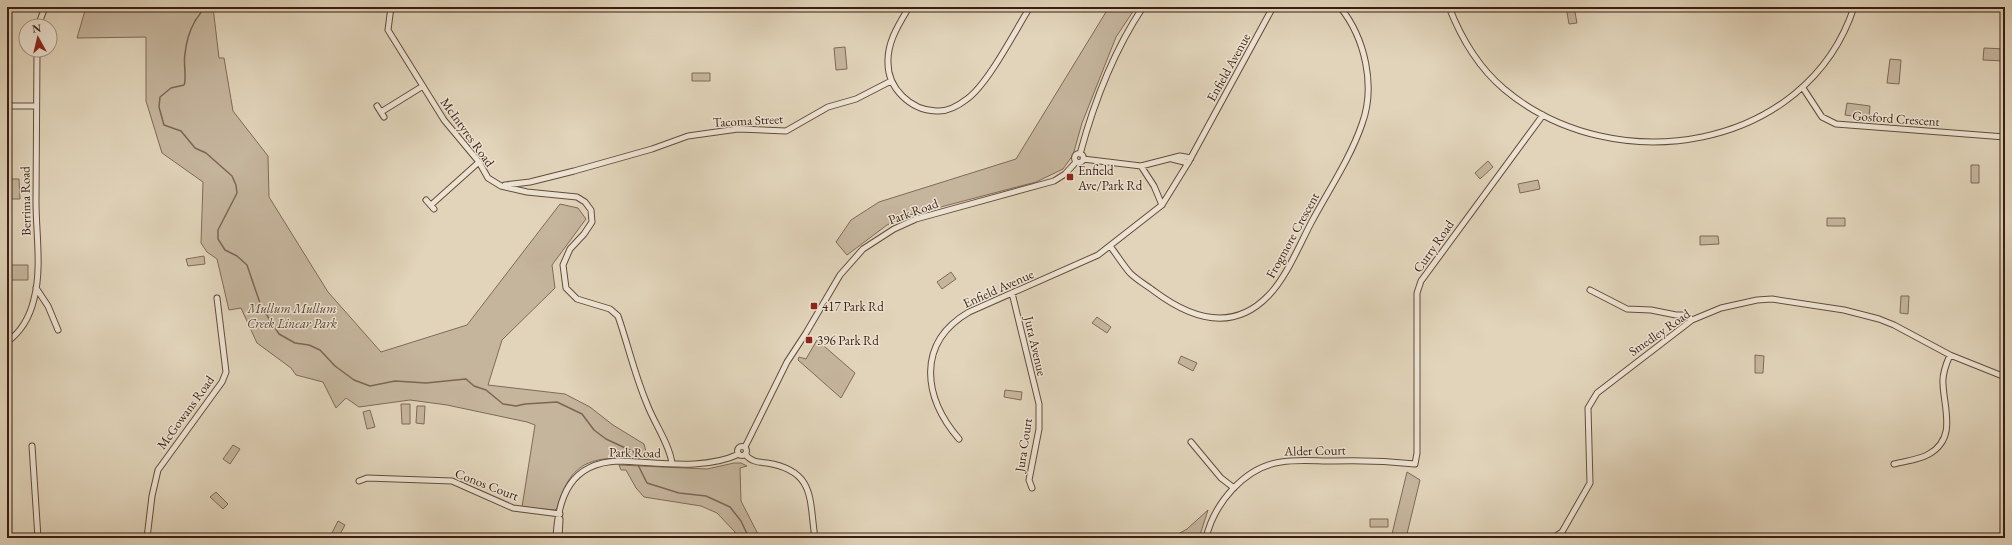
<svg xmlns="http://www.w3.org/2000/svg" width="2012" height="545" font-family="'EB Garamond',serif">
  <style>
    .green { fill: #c5b59d; stroke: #806a58 }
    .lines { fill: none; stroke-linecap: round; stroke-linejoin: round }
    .stream { stroke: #7c6655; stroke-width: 1.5 }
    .minor-casing { stroke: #644c3c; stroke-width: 7 }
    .minor { stroke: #ece3d2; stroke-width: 5 }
    .poi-dot { fill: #8f2418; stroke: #ece3d2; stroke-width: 1.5 }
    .labels { text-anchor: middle; stroke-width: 3; stroke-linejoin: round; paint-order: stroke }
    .street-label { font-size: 13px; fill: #3a1e12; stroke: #ece3d2 }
    .poi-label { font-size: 13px; fill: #3a1e12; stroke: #ece3d2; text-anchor: start }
    .park-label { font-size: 13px; font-style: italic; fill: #5d4435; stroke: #ece3d2 }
  </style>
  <rect width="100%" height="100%" fill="#e1d4ba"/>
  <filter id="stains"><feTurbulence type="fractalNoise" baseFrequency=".005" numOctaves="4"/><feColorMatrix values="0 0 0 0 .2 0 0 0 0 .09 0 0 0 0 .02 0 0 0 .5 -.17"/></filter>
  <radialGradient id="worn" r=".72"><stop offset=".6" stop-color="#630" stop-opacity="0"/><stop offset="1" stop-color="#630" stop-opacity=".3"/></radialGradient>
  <path class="green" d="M86 7H213L219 58H224L233 111 268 156 269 197 328 292 381 352 467 325 560 204 578 208 586 219 552 265 555 288 502 340 488 385 565 394 590 407 613 425 644 444 648 459C599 457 572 454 557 508L555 510 522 507 535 425 527 422 447 405 410 400 359 407 346 398 336 408 323 382 296 375 291 368 257 343 241 308 229 310 217 259 207 252 201 243 203 182 162 153 146 101V37L77 38Z
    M1109 7H1136L1116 37 1082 123 1073 155 1063 169 1036 182 910 215 887 225 847 255 836 242 851 220 879 202 1016 159Z
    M1566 7H1574L1577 23 1569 24Z
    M845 47 847 69 836 70 834 48Z
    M1984 48 2005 49V61L1983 60Z
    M1890 59 1901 60 1899 84 1887 83Z
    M692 73H710V81H692Z
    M1847 103 1870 106 1869 118 1845 115Z
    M1488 161 1493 167 1480 179 1475 173Z
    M1971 165H1979V183H1971Z
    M9 179H19L20 199H10Z
    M1538 180 1540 189 1520 193 1518 184Z
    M1827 218H1845V226H1827Z
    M1700 236H1718L1719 244 1700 245Z
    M204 256 205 264 188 266 186 259Z
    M7 265H28V280H7Z
    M951 272 956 279 942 289 937 282Z
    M1901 296H1909L1908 314 1900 313Z
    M1097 317 1111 327 1107 333 1092 323Z
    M817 340 855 373 841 398 798 360 799 357 806 359Z
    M1755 355 1764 356 1763 373H1755Z
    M1181 356 1197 363 1193 371 1178 363Z
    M1005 390 1022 392 1021 400 1004 397Z
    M401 404H410V424H402Z
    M417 406H425L424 424 416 423Z
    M370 410 375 427 367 429 363 412Z
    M233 445 240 449 230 464 223 459Z
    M734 463H741L747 466 740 468 741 501 760 538H736L735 532 717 513 701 506 644 497 636 488 626 470H621L619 465 707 469Z
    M1407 472 1420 480 1406 538H1391Z
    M216 492 228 504 223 509 210 497Z
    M1208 510 1199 538H1171L1187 529Z
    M1370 519H1388V527H1370Z
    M338 521 345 525 338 538 330 537Z"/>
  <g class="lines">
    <path class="stream" d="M203 7C202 13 198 16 195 21 190 30 186 43 185 54 183 62 187 79 184 85L171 88 160 97 159 107 164 125 181 131 195 148 206 153 232 176 236 185 237 193 218 230V239L225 250 237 256 247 265 261 306 279 334 295 343 309 345 320 350 335 366 354 380 370 386 395 381 426 383 466 379 474 386 486 390 503 404 516 406 525 404 557 402 582 414 594 430 606 439 636 453 639 467 647 483 679 493 706 496 730 507 741 521 749 538"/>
    <g class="minor-casing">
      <path id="minor" d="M391 7 388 30 444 120 479 162 488 178 501 186 527 192 577 197 585 202 591 210 592 222 584 234 570 249 563 265 566 288 577 299 610 309 618 316C628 345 635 376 647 404 654 423 669 443 672 463
        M909 7C899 24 887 42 888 63 888 88 910 110 936 111 947 112 958 106 967 99 988 84 1015 31 1030 7
        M1449 7C1461 38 1478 67 1504 89 1614 182 1807 151 1854 7
        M38 26 45 7
        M1803 88 1822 117 1836 124 2005 137
        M7 106H36
        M377 106 384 117
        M381 112 423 86
        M1074.5 158a4.5 4.5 0 1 1 9 0a4.5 4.5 0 1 1-9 0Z
        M1080 154C1094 102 1113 52 1143 7
        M1083 159 1141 166 1180 156 1191 158
        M1172 159 1188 163
        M1141 166 1154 186 1162 205
        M505 185 530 182 574 171 652 149 688 136 738 129 786 131 828 107 856 99 891 81
        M426 200 434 209
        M431 205 479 162
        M1110 246C1117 255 1123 265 1130 273 1137 280 1146 285 1154 291 1190 318 1232 333 1268 296 1286 278 1299 246 1311 223 1328 191 1350 159 1362 124 1376 86 1365 38 1340 7
        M36 288 48 306 58 330
        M1590 290 1627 309 1651 310 1676 315H1686L1692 320
        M1012 293 1039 404V429L1029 480 1032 488
        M7 342C21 332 30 316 34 299 42 269 36 233 36 202 36 151 37 101 37 50
        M959 439C923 397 916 343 969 312L1098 255 1162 205 1188 163 1273 7
        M1191 442 1221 478 1234 488
        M32 446 38 538
        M737.5 451a4.5 4.5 0 1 1 9 0a4.5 4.5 0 1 1-9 0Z
        M745 447 787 362 806 333 840 275 863 249 894 229 916 219 1054 181 1065 174 1076 162
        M745 454C751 462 758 462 767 463 816 471 809 500 815 538
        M1894 464C1905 461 1919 460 1929 454 1957 438 1944 409 1943 384 1942 374 1946 364 1950 355
        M359 481 367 478 452 481 513 508 560 514
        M147 538 152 496 158 470 222 382 226 372 217 298
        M556 538C558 496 571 463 618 461 657 462 703 471 739 454
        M559 538 560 519
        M1206 538C1214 504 1244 467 1281 462 1297 459 1316 461 1333 461 1361 460 1387 461 1415 464L1417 453V293L1421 281 1543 115
        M1553 538 1562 532 1590 483 1588 408 1597 393 1692 320 1721 308 1757 300 1772 299 1844 310 1879 319 1894 325 1950 355 2005 377"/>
    </g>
    <use href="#minor" class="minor"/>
  </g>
  <g class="poi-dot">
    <rect x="1066" y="173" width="8" height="8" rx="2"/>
    <rect x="810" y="302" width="8" height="8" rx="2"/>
    <rect x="805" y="336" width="8" height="8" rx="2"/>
  </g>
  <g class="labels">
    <g class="street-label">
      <text transform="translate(1228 67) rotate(-61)" y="5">Enfield Avenue</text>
      <text transform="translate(1896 118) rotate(4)" y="5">Gosford Crescent</text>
      <text transform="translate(748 120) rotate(-3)" y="5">Tacoma Street</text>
      <text transform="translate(468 132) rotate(54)" y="5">McIntyres Road</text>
      <text transform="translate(25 201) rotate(-91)" y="5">Berrima Road</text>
      <text transform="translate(913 211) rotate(-20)" y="5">Park Road</text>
      <text transform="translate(1292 235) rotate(-61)" y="5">Frogmore Crescent</text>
      <text transform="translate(1433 246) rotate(-55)" y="5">Curry Road</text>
      <text transform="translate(998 288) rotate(-24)" y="5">Enfield Avenue</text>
      <text transform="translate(1659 332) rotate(-35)" y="5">Smedley Road</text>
      <text transform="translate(1036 346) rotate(77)" y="5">Jura Avenue</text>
      <text transform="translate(185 412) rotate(-54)" y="5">McGowans Road</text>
      <text transform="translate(1023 445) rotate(-81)" y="5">Jura Court</text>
      <text transform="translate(1315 450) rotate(-1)" y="5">Alder Court</text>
      <text transform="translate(635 452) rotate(1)" y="5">Park Road</text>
      <text transform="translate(487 484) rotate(21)" y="5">Conos Court</text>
    </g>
    <g class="poi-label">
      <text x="1078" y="175">Enfield<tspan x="1078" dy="15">Ave/Park Rd</tspan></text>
      <text x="822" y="311">417 Park Rd</text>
      <text x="817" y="345">396 Park Rd</text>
    </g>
    <g class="park-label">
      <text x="292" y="313">Mullum Mullum<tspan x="292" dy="15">Creek Linear Park</tspan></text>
    </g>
  </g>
  <rect width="2012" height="545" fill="none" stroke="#e1d4ba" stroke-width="24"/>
  <rect x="8" y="8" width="1996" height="529" fill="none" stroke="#3a1e12" stroke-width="2"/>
  <rect x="12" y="12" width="1988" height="521" fill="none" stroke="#3a1e12"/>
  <g transform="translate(38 38) rotate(352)"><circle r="19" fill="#ece3d2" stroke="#a59485"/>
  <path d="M0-3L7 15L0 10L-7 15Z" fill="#8f2418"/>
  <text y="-6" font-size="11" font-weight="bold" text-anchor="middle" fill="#3a1e12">N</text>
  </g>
  <rect width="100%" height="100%" filter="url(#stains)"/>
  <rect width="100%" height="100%" fill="url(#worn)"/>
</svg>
